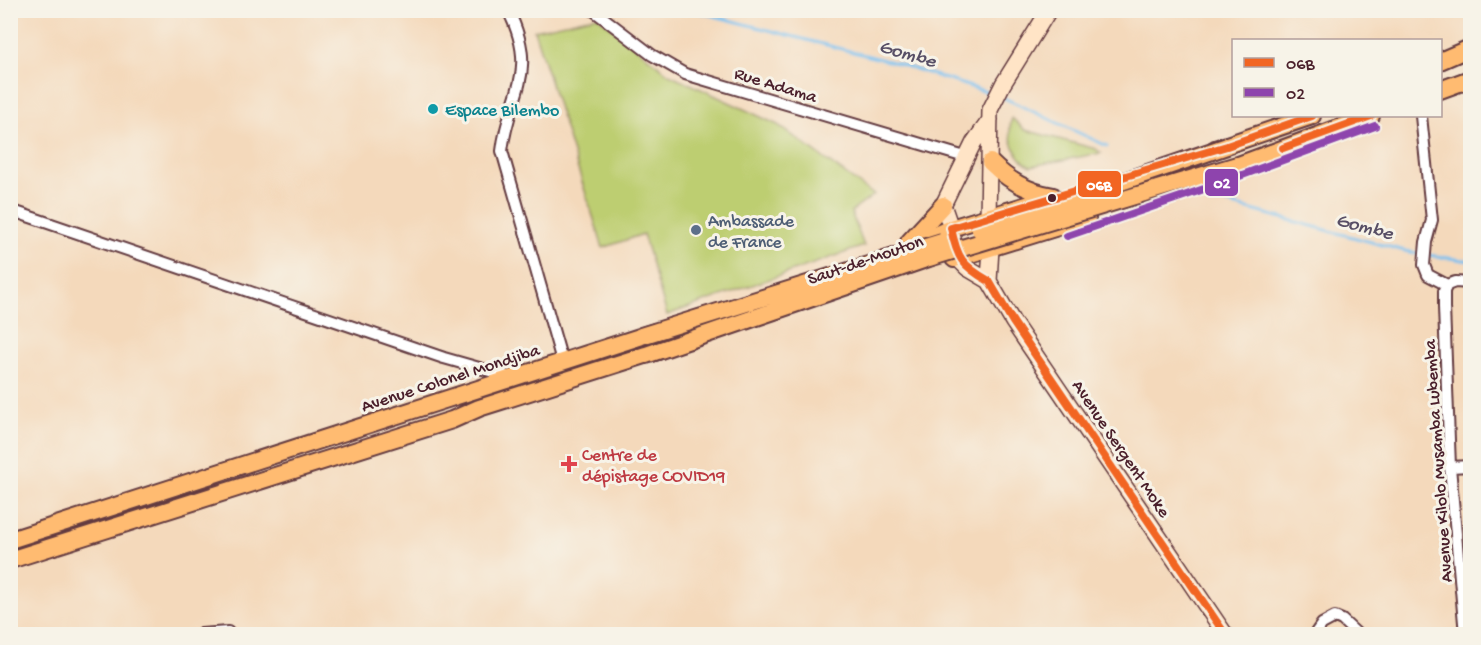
<svg xmlns="http://www.w3.org/2000/svg" width="1481" height="645" font-family="'Gochi Hand',sans-serif">
  <style>
    .green { fill: #bdce71; stroke: #84764e; stroke-width: 1.5 }
    .lines { fill: none; stroke-linecap: round; stroke-linejoin: round }
    .stream { stroke: #77c0f0; stroke-width: 3 }
    .street-casing { stroke: #643b41; stroke-width: 14 }
    .secondary-casing { stroke: #643b41; stroke-width: 18 }
    .primary-casing { stroke: #643b41; stroke-width: 20 }
    .street { stroke: #fff; stroke-width: 10 }
    .secondary { stroke: #ffe4c6; stroke-width: 15 }
    .primary { stroke: #ffbb71; stroke-width: 16 }
    .primary-bridge-casing { stroke: #643b41; stroke-width: 20; stroke-linecap: butt }
    .primary-bridge { stroke: #ffbb71; stroke-width: 16 }
    .bus-1-casing { stroke: #f7f3e8; stroke-width: 12 }
    .bus-2-casing { stroke: #f7f3e8; stroke-width: 12 }
    .bus-1 { stroke: #f26522; stroke-width: 8 }
    .bus-2 { stroke: #8e44ad; stroke-width: 8 }
    .culture-dot { fill: #0f9aa8; stroke: #f7f3e8; stroke-width: 2 }
    .bus-dot { fill: #4a1f2b; stroke: #f7f3e8; stroke-width: 2 }
    .service-dot { fill: #5c6f8a; stroke: #f7f3e8; stroke-width: 2 }
    .health-dot { fill: #e0444e; stroke: #f7f3e8; stroke-width: 2 }
    .labels { text-anchor: middle; stroke-width: 6; stroke-linejoin: round; paint-order: stroke }
    .street-label { font-size: 18px; fill: #4a1f2b; stroke: #f7f3e8 }
    .culture-label { font-size: 18px; fill: #0d838f; stroke: #f7f3e8; text-anchor: start }
    .service-label { font-size: 18px; fill: #4e5e75; stroke: #f7f3e8; text-anchor: start }
    .health-label { font-size: 18px; fill: #be3a42; stroke: #f7f3e8; text-anchor: start }
    .water-label { font-size: 20px; font-style: italic; fill: #584f66; stroke: #f7f3e8 }
    .line-badge { stroke: #f7f3e8; stroke-width: 2 }
    .badge-label { font-size: 16px; text-anchor: middle; font-weight: bold; fill: #fff }
  </style>
  <rect width="100%" height="100%" fill="#f7f3e8"/>
  <filter id="ink" filterUnits="userSpaceOnUse"><feTurbulence type="fractalNoise" baseFrequency=".0167" numOctaves="2"/><feDisplacementMap in="SourceGraphic" scale="12" xChannelSelector="R" yChannelSelector="G"/><feConvolveMatrix kernelMatrix="1 2 1 2 8 2 1 2 1" color-interpolation-filters="sRGB"/></filter>
  <filter id="wash" filterUnits="userSpaceOnUse"><feTurbulence type="fractalNoise" baseFrequency=".008" numOctaves="4" result="noise"/><feDisplacementMap in="SourceGraphic" scale="24" xChannelSelector="R" yChannelSelector="G"/><feGaussianBlur stdDeviation="1.35" result="paint"/><feColorMatrix in="noise" values="0 0 0 0 0 0 0 0 0 0 0 0 0 0 0 0 0 1.4 0 .05"/><feComposite in="paint" operator="in"/></filter>
  <g filter="url(#wash)">
    <rect width="100%" height="100%" fill="#f4d9bb"/>
    <path class="green" d="M597 16 669 74 778 125 874 195 851 212 864 246 667 315 643 234 603 248 534 30Z
      M1012 118 1025 130 1096 149 1101 153 1031 166C1015 159 1006 133 1012 118Z"/>
    <g class="lines">
      <path class="stream" d="M691 10 896 63 993 94
        M1002 97 1107 146
        M1218 201 1405 251 1421 254
        M1428 255 1470 261"/>
    </g>
  </g>
  <g filter="url(#ink)">
    <g class="lines">
      <g class="street-casing">
        <path id="street" d="M508 10C540 74 509 92 502 151L562 361
          M593 10 652 55 685 74 965 157
          M1421 116 1432 220 1426 242 1424 265 1428 275 1447 285 1455 282 1470 283
          M10 210 444 358 511 377
          M1447 285 1444 291V307L1450 467 1465 634
          M1450 467 1470 466
          M201 634 228 632
          M1315 634 1322 624 1335 617 1342 620 1357 634"/>
      </g>
      <g class="secondary-casing">
        <path id="secondary" d="M989 281 1013 322 1225 634
          M989 281 991 248 988 217 990 110 1003 84 1049 10
          M989 281 967 268 957 258 951 228 943 205 974 142 990 120"/>
      </g>
      <g class="primary-casing">
        <path id="primary" d="M1440 61 1470 48
          M1440 90 1470 79
          M1215 149 1312 116
          M990 162C1008 180 1027 192 1053 196
          M1225 170 1371 116
          M909 242 943 205
          M909 246 951 228 1047 199
          M954 259 1087 218
          M10 540 655 332
          M10 560 452 420 479 408 658 351"/>
      </g>
      <use href="#street" class="street"/>
      <use href="#secondary" class="secondary"/>
      <use href="#primary" class="primary"/>
      <g class="primary-bridge-casing">
        <path id="primary-bridge" d="M980 230 1227 146
          M641 336 942 242
          M646 355 929 258 1237 165"/>
      </g>
      <use href="#primary-bridge" class="primary-bridge"/>
      <g class="bus-1-casing">
        <path id="bus-1" d="M1283 148 1371 116
          M989 281C962 266 957 258 951 228L1227 146 1312 116
          M989 281 1013 322 1225 634"/>
      </g>
      <g class="bus-2-casing">
        <path id="bus-2" d="M1067 236 1207 188 1375 126"/>
      </g>
      <use href="#bus-1" class="bus-1"/>
      <use href="#bus-2" class="bus-2"/>
    </g>
  </g>
  <circle class="culture-dot" cx="433" cy="109" r="6"/>
  <circle class="bus-dot" cx="1052" cy="198" r="5"/>
  <circle class="service-dot" cx="696" cy="230" r="6"/>
  <path class="health-dot" d="M566 455h6v6h6v6h-6v6h-6v-6h-6v-6h6z"/>
  <g class="labels">
    <g class="street-label">
      <text transform="translate(776 84) rotate(17)" y="6">Rue Adama</text>
      <text transform="translate(865 259) rotate(-19)" y="6">Saut-de-Mouton</text>
      <text transform="translate(450 377) rotate(-18)" y="6">Avenue Colonel Mondjiba</text>
      <text transform="translate(1122 448) rotate(56)" y="6">Avenue Sergent Moke</text>
      <text transform="translate(1437 461) rotate(-94)" y="6">Avenue Kilolo Musamba Lubemba</text>
    </g>
    <g class="culture-label">
      <text x="445" y="115">Espace Bilembo</text>
    </g>
    <g class="service-label">
      <text x="708" y="226">Ambassade<tspan x="708" dy="21">de France</tspan></text>
    </g>
    <g class="health-label">
      <text x="582" y="460">Centre de<tspan x="582" dy="21">dépistage COVID19</tspan></text>
    </g>
    <g class="water-label">
      <text transform="translate(908 52) rotate(16)" y="7">Gombe</text>
      <text transform="translate(1365 225) rotate(15)" y="7">Gombe</text>
    </g>
  </g>
  <g class="line-badge">
    <rect x="1204" y="168" width="35" height="29" rx="6" fill="#8e44ad"/>
    <rect x="1077" y="170" width="45" height="28" rx="6" fill="#f26522"/>
  </g>
  <g class="badge-label">
    <text x="1222" y="188">02</text>
    <text x="1099" y="190">06B</text>
  </g>
  <rect width="1481" height="645" fill="none" stroke="#f7f3e8" stroke-width="36"/>
  <rect x="1232" y="39" width="210" height="78" fill="#f7f3e8" stroke="#b29e9c" stroke-width="1.5"/>
  <rect x="1244" y="58" width="30" height="9" fill="#f26522" stroke="#b29e9c" stroke-width="1.5"/>
  <text x="1286" y="69" font-size="18" fill="#4a1f2b">06B</text>
  <rect x="1244" y="88" width="30" height="9" fill="#8e44ad" stroke="#b29e9c" stroke-width="1.5"/>
  <text x="1286" y="99" font-size="18" fill="#4a1f2b">02</text>
</svg>
